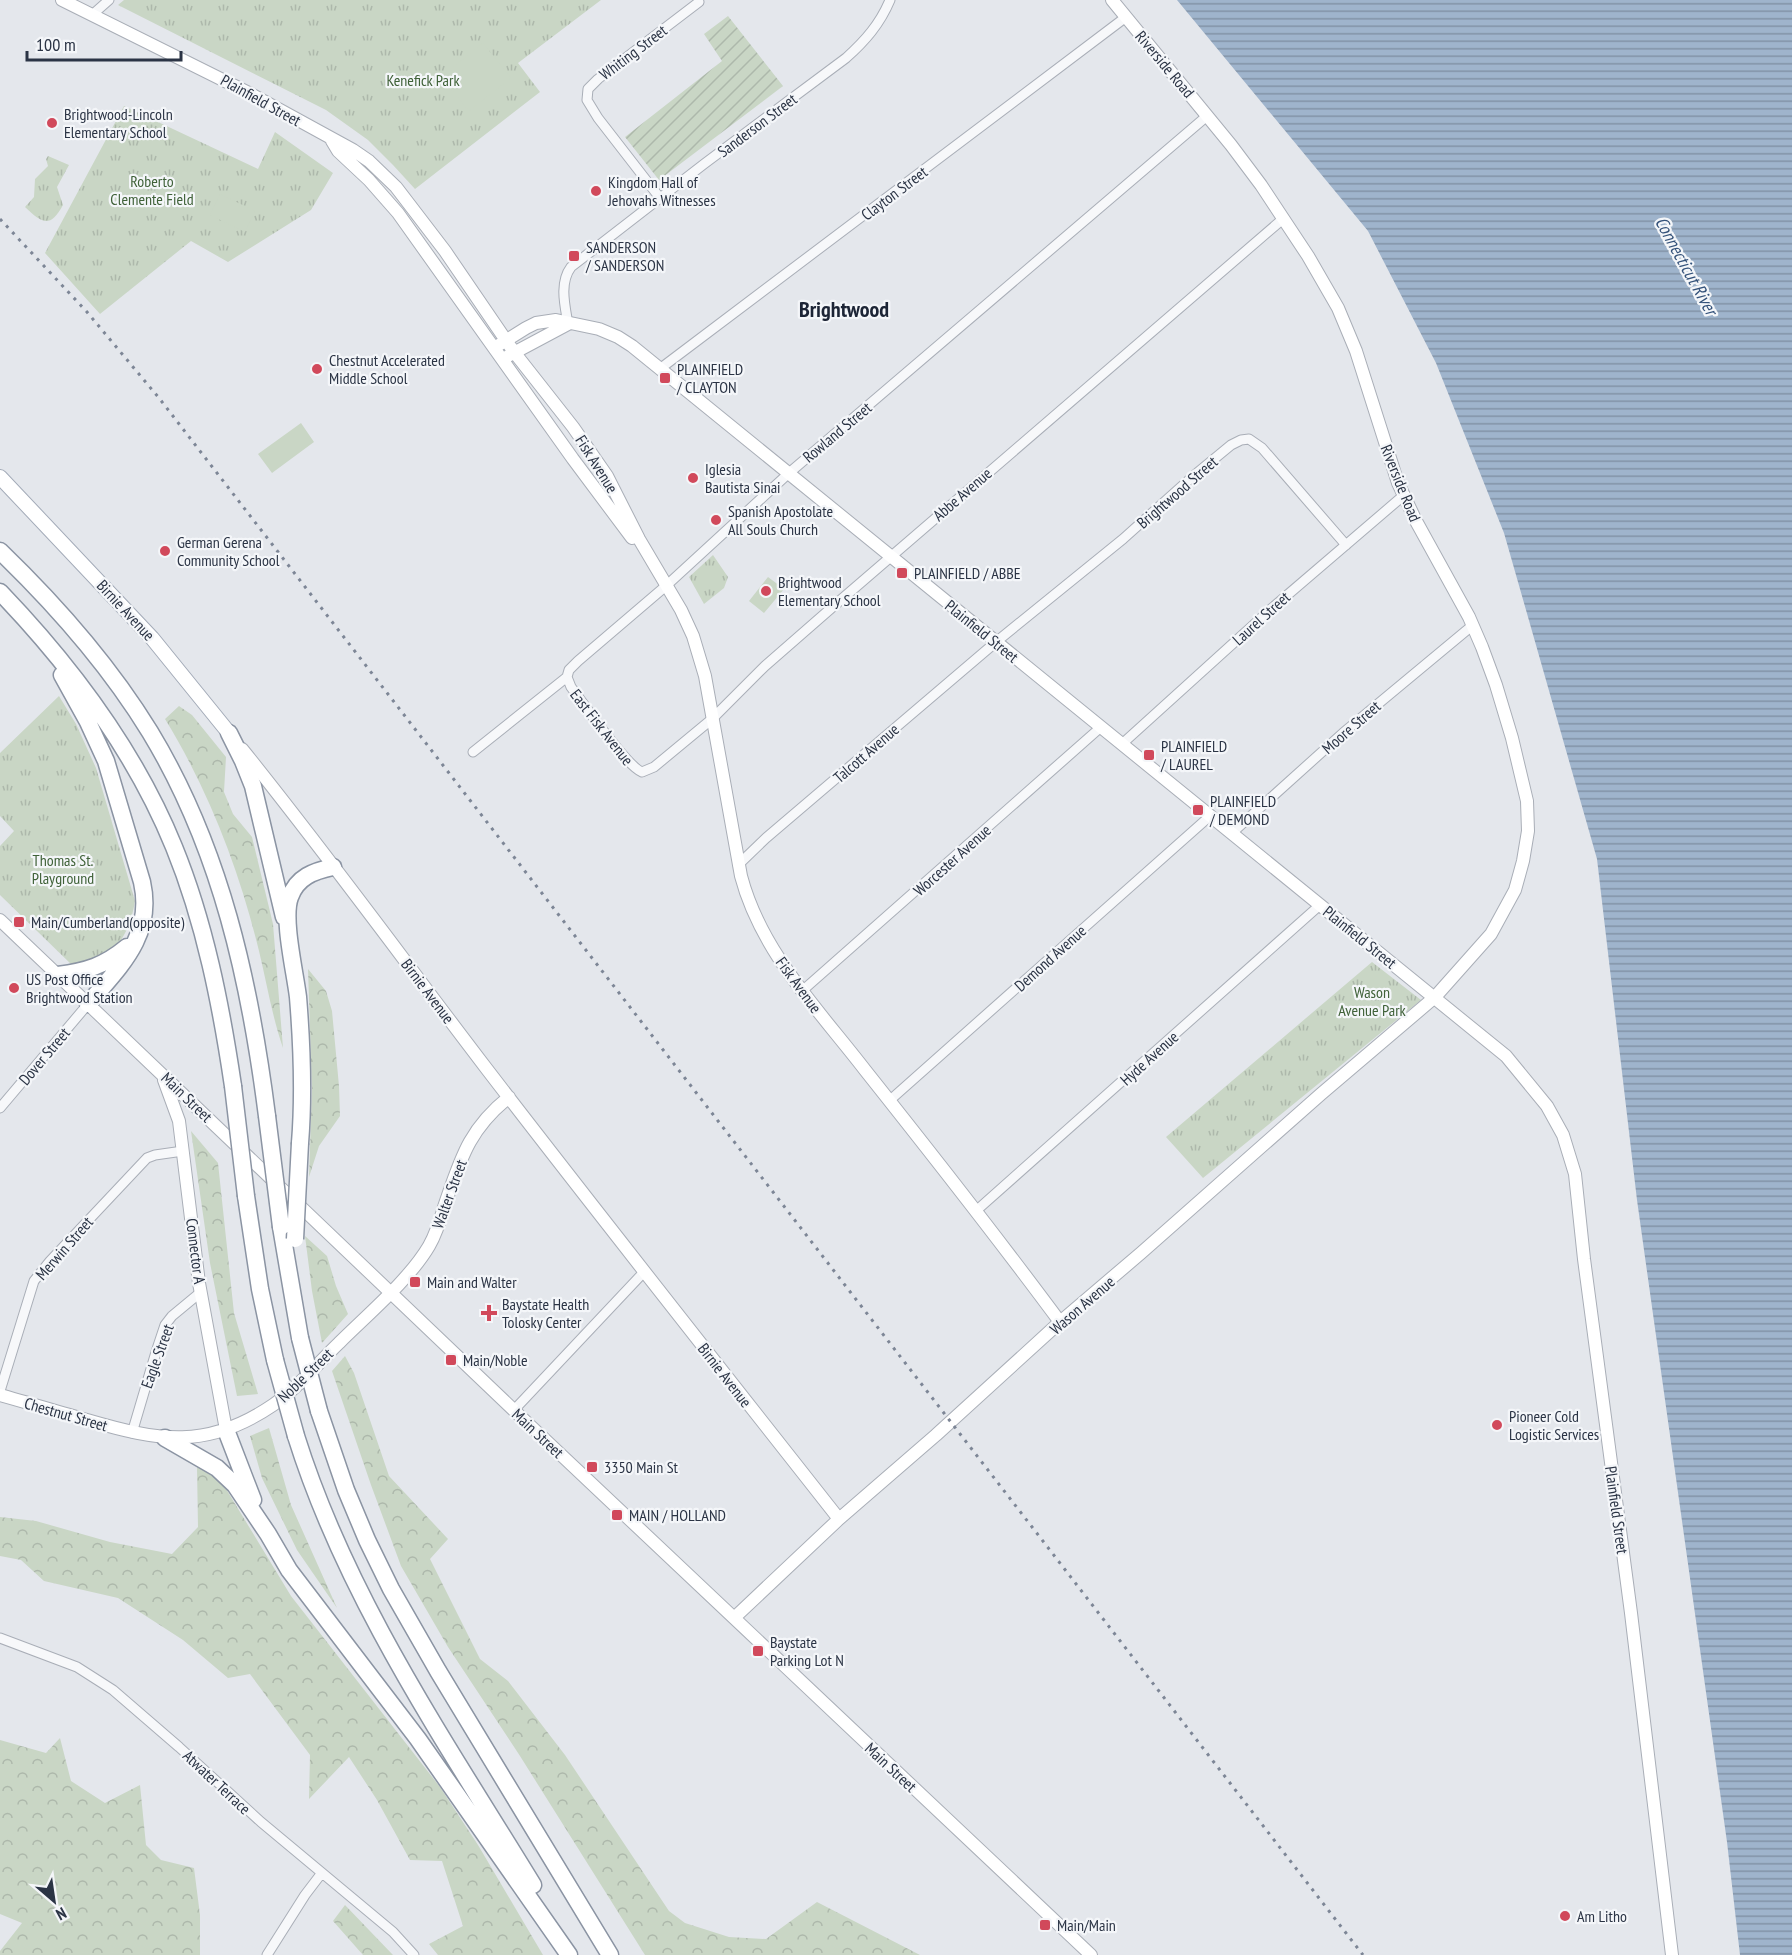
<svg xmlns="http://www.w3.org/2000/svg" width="1792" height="1955" font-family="'PT Sans Narrow',sans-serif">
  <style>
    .forest { fill: url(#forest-crowns) }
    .park { fill: url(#park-tufts) }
    .garden { fill: url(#garden-furrows) }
    .pitch { fill: #c9d6c5 }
    .water { fill: url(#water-rules) }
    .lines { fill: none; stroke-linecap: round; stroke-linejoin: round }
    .street-casing { stroke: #a9aeb7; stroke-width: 11 }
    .secondary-casing { stroke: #a9aeb7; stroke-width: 14 }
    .primary-casing { stroke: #a3abb8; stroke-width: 16 }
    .highway-casing { stroke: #8b94a3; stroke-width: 19 }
    .street { stroke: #f7f8fa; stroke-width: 9 }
    .secondary { stroke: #fff; stroke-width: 12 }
    .primary { stroke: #fff; stroke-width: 14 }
    .highway { stroke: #fff; stroke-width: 16 }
    .rail { stroke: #7d8696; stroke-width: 3; stroke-dasharray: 3 6; stroke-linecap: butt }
    .highway-bridge-casing { stroke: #8b94a3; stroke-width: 19; stroke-linecap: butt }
    .highway-bridge { stroke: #fff; stroke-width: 16 }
    .poi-dot { fill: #d1495b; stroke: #f4f6f9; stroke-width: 2 }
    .labels { text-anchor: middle; stroke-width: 4.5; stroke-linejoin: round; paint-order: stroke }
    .street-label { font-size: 16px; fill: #2b3445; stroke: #f4f6f9 }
    .park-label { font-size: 16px; fill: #3f6138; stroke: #f4f6f9 }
    .poi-label { font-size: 16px; fill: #2b3445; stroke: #f4f6f9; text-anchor: start }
    .water-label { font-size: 18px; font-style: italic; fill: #34527a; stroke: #f4f6f9 }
    .district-label { font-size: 22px; font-weight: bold; fill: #1d2536; stroke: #f4f6f9 }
  </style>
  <defs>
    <pattern id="forest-crowns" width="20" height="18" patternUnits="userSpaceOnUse" patternTransform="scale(1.5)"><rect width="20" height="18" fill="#c9d6c5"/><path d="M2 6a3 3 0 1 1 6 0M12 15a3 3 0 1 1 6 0" fill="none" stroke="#adb8ab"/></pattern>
    <pattern id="park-tufts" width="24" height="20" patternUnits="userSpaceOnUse" patternTransform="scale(1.5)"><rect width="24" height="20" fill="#c9d6c5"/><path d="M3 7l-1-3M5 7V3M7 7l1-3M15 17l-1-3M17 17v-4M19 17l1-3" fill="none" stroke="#adb8ab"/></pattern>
    <pattern id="garden-furrows" width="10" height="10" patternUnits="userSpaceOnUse" patternTransform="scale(1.5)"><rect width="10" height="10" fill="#c9d6c5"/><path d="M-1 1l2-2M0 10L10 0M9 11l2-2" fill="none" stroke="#adb8ab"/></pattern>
    <pattern id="water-rules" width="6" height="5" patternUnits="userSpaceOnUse" patternTransform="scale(1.5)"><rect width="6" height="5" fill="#9fb4cc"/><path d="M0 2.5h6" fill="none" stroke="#8293a7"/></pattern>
  </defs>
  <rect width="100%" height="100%" fill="#e4e7ec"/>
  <path class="forest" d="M179 706 192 715 226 757 224 792 233 814 252 837 273 924 283 1048C272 1016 267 984 259 951 239 869 209 791 165 719Z
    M308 969 326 991 332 1011 339 1086 340 1116 319 1146 309 1177 312 1089Z
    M191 1131 218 1163 234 1313 258 1394 237 1396 210 1263Z
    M305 1236 327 1256 336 1286 348 1314 322 1343 312 1291Z
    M345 1356 354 1373 389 1476 448 1539 430 1559 480 1659 508 1681 565 1755 669 1911 685 1923 729 1937 766 1939 817 1902 920 1955H645L520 1756 448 1647 401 1566 371 1485 332 1371Z
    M269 1428 291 1505 337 1608 297 1550 262 1478 250 1436Z
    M197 1467 220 1479 291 1596 440 1787 478 1845 543 1955H438L429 1944 463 1926 442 1861 410 1860 377 1800 349 1757 309 1799 310 1755 250 1674 228 1678 183 1640 118 1598 44 1581 21 1560 0 1556V1517L36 1521 110 1542 172 1554 198 1527Z
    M60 1738 71 1781 105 1803 140 1785 146 1845 161 1860 194 1868 200 1915V1955H0V1951L22 1923 0 1914V1740L46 1753Z
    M345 1905 393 1955H363L333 1921Z"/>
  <path class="park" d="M124 0H601L518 63 540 92 415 189 393 165 368 140 326 110 118 5Z
    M124 106 258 169 275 132 333 173 311 210 228 262 191 241 100 314 45 253Z
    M48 156 69 165 57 187 63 205C50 229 42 223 25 207L34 197 35 179 48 166 46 159Z
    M713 555 728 577 724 588 704 604 689 577Z
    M59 696 76 724 96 768 135 901C132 920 124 944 106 955 96 960 83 962 73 966L0 895V846L14 831 0 816V753Z
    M1372 962 1421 1000 1203 1178 1166 1137Z"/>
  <path class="garden" d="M728 16 783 86 659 180 625 137 722 61 704 34Z"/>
  <path class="pitch" d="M483 43 511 78 469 111 441 77Z
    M220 194 255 211 245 232 210 215Z
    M301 423 314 442 272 473 258 454Z
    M768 577 784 589 764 613 749 601Z"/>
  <path class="water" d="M1177 0H1792V1955H1740L1727 1842 1637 1200 1597 859 1504 533 1436 363 1368 231Z"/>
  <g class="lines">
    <g class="street-casing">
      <path id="street" d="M92 15 109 0
        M660 198 598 118 587 100 588 89 598 79 699 2
        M568 324C565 306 559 283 571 267L704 164 846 58C865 41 880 24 890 0
        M661 368 1126 17
        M567 677 571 687C584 704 626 766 642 772L654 767 712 719 765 666 836 604 1284 218
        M1122 744 1271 609 1403 496
        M473 752 567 677 569 670 578 661 667 585 789 473 1207 116
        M1232 833 1343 733 1473 625
        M738 865 766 838 996 642 1123 539 1191 478 1231 445 1241 440 1249 439 1262 448 1346 545
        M802 991 1101 727
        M889 1101 1210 816
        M0 1108 88 1004
        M977 1210 1320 905
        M0 1391 34 1281 50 1261 147 1158 155 1155 183 1151
        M514 1410 644 1272
        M132 1433 156 1352 165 1325 172 1316 201 1292
        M0 1638 77 1667 113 1690 179 1747 261 1822 393 1932 414 1955
        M267 1955 305 1895 321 1874"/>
    </g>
    <g class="secondary-casing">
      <path id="secondary" d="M62 0 249 93 353 150 369 161 396 187 445 251 514 352 573 427 607 476 639 539 681 610 693 636 705 676 741 876C761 952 818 1009 865 1070 931 1153 997 1237 1060 1322
        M332 141 338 151 369 180 398 213 573 459 632 538
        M494 348 526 328 536 323 556 320 599 329 618 337 632 346 1352 931 1506 1056 1547 1106 1563 1135 1575 1174 1584 1259 1631 1613 1672 1955
        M508 356 568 324
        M242 749C326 853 405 962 486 1068 602 1219 721 1369 839 1519
        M0 920 521 1417 1091 1955
        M164 1080 179 1121 199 1283 226 1430
        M0 1395C29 1403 58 1412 87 1420 159 1441 207 1450 273 1405 298 1388 318 1363 339 1343 367 1315 409 1280 429 1246 436 1234 441 1218 445 1204 461 1158 469 1129 509 1097
        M734 1618 839 1519 936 1435 1060 1322 1141 1253 1321 1094 1435 997 1491 934 1515 890 1523 861 1528 831 1527 801 1512 738 1496 685 1482 647 1469 617 1416 521 1398 483 1356 351 1338 308 1308 256 1261 185 1231 145 1112 0"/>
    </g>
    <g class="primary-casing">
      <path id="primary" d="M0 477 152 638 229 733"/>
    </g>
    <g class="highway-casing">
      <path id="highway" d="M0 551C56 605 109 665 150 732 221 849 250 982 267 1116
        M0 592C72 667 135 751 174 847 205 923 221 1005 233 1086
        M62 675 88 722 106 761 142 882C154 936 120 966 88 1004
        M229 733 243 761 253 786 284 917
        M58 975C87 971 104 966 127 947
        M300 1143C304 1094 302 1046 298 997 295 972 282 918 290 897 297 877 314 871 333 867
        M246 1196 260 1289 275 1360
        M281 1227 300 1338
        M319 1411 346 1490 367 1540 391 1589 438 1671 610 1955
        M226 1430 253 1500
        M296 1436C347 1599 445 1741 533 1885
        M165 1438 217 1468 235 1485 268 1534 289 1570 418 1739 569 1955"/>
    </g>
    <use href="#street" class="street"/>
    <use href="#secondary" class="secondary"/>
    <use href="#primary" class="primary"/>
    <use href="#highway" class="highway"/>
    <path class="rail" d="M0 219 87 312 159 398 1363 1955"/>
    <g class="highway-bridge-casing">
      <path id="highway-bridge" d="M233 1086 246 1196
        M267 1116 281 1227
        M295 1239 300 1143
        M300 1338 319 1411
        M275 1360 296 1436"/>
    </g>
    <use href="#highway-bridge" class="highway-bridge"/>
  </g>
  <g class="poi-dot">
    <circle cx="52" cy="123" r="6"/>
    <circle cx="596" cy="191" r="6"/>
    <rect x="568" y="250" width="12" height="12" rx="3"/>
    <circle cx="317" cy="369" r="6"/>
    <rect x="659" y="372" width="12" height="12" rx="3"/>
    <circle cx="693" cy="478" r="6"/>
    <circle cx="716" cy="520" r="6"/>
    <circle cx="165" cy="551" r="6"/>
    <rect x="896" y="567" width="12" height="12" rx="3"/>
    <circle cx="766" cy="591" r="6"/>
    <rect x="1143" y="749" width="12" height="12" rx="3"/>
    <rect x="1192" y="804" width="12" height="12" rx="3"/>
    <rect x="13" y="916" width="12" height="12" rx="3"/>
    <circle cx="14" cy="988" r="6"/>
    <rect x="409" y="1276" width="12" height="12" rx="3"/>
    <path d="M486 1304h6v6h6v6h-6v6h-6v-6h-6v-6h6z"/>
    <rect x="445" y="1354" width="12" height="12" rx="3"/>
    <circle cx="1497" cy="1425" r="6"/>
    <rect x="586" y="1461" width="12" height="12" rx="3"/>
    <rect x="611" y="1509" width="12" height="12" rx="3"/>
    <rect x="752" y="1645" width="12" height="12" rx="3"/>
    <circle cx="1565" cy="1916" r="6"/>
    <rect x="1039" y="1919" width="12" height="12" rx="3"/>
  </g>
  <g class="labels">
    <g class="street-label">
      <text transform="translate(633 52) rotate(-37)" y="6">Whiting Street</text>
      <text transform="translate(1165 64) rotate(50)" y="6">Riverside Road</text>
      <text transform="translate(261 100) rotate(29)" y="6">Plainfield Street</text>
      <text transform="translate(757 125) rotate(-37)" y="6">Sanderson Street</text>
      <text transform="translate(894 193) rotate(-37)" y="6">Clayton Street</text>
      <text transform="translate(837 432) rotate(-40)" y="6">Rowland Street</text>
      <text transform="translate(597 464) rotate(58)" y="6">Fisk Avenue</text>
      <text transform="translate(1401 483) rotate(68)" y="6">Riverside Road</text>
      <text transform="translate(1177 492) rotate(-41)" y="6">Brightwood Street</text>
      <text transform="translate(962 494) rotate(-41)" y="6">Abbe Avenue</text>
      <text transform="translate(126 610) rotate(47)" y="6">Birnie Avenue</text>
      <text transform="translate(1261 618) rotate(-42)" y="6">Laurel Street</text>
      <text transform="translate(982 631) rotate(39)" y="6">Plainfield Street</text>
      <text transform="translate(602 727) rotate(52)" y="6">East Fisk Avenue</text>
      <text transform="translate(1351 727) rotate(-41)" y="6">Moore Street</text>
      <text transform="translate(866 753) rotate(-41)" y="6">Talcott Avenue</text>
      <text transform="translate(952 860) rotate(-42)" y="6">Worcester Avenue</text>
      <text transform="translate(1360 937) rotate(39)" y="6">Plainfield Street</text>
      <text transform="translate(1050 958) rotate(-42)" y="6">Demond Avenue</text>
      <text transform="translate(799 985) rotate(54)" y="6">Fisk Avenue</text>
      <text transform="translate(428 991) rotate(53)" y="6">Birnie Avenue</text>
      <text transform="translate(44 1056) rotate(-50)" y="6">Dover Street</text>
      <text transform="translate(1149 1058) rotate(-42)" y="6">Hyde Avenue</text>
      <text transform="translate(187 1097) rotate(44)" y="6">Main Street</text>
      <text transform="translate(449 1194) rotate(-70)" y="6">Walter Street</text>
      <text transform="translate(64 1248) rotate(-49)" y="6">Merwin Street</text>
      <text transform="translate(196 1251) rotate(83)" y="6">Connector A</text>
      <text transform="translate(1082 1305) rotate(-41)" y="6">Wason Avenue</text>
      <text transform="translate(157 1356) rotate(-70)" y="6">Eagle Street</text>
      <text transform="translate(305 1375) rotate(-44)" y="6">Noble Street</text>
      <text transform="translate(725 1375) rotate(52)" y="6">Birnie Avenue</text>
      <text transform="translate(66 1414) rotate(16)" y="6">Chestnut Street</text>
      <text transform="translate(538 1433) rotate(43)" y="6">Main Street</text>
      <text transform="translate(1617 1510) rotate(82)" y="6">Plainfield Street</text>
      <text transform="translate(891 1767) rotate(43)" y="6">Main Street</text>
      <text transform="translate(217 1782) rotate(43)" y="6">Atwater Terrace</text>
    </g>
    <g class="park-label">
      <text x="423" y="86">Kenefick Park</text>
      <text x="152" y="187">Roberto<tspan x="152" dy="18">Clemente Field</tspan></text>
      <text x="63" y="866">Thomas St.<tspan x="63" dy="18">Playground</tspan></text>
      <text x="1372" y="998">Wason<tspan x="1372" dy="18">Avenue Park</tspan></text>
    </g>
    <g class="poi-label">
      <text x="64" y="120">Brightwood-Lincoln<tspan x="64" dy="18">Elementary School</tspan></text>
      <text x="608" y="188">Kingdom Hall of<tspan x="608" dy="18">Jehovahs Witnesses</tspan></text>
      <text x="586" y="253">SANDERSON<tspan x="586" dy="18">/ SANDERSON</tspan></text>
      <text x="329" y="366">Chestnut Accelerated<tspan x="329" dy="18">Middle School</tspan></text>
      <text x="677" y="375">PLAINFIELD<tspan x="677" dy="18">/ CLAYTON</tspan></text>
      <text x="705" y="475">Iglesia<tspan x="705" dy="18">Bautista Sinai</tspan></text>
      <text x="728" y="517">Spanish Apostolate<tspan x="728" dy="18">All Souls Church</tspan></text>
      <text x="177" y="548">German Gerena<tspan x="177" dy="18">Community School</tspan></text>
      <text x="914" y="579">PLAINFIELD / ABBE</text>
      <text x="778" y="588">Brightwood<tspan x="778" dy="18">Elementary School</tspan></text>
      <text x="1161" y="752">PLAINFIELD<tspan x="1161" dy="18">/ LAUREL</tspan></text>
      <text x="1210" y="807">PLAINFIELD<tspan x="1210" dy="18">/ DEMOND</tspan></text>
      <text x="31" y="928">Main/Cumberland(opposite)</text>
      <text x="26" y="985">US Post Office<tspan x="26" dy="18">Brightwood Station</tspan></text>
      <text x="427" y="1288">Main and Walter</text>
      <text x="502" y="1310">Baystate Health<tspan x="502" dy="18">Tolosky Center</tspan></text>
      <text x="463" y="1366">Main/Noble</text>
      <text x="1509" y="1422">Pioneer Cold<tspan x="1509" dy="18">Logistic Services</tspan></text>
      <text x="604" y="1473">3350 Main St</text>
      <text x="629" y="1521">MAIN / HOLLAND</text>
      <text x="770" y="1648">Baystate<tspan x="770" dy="18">Parking Lot N</tspan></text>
      <text x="1577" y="1922">Am Litho</text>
      <text x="1057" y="1931">Main/Main</text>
    </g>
    <g class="water-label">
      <text transform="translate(1686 266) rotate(61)" y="6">Connecticut River</text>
    </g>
    <g class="district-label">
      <text x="844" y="317">Brightwood</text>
    </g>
  </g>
  <g transform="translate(54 1901) rotate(151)" stroke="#f4f6f9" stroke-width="4.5" paint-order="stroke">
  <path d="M0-4.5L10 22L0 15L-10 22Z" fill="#2b3445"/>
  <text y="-9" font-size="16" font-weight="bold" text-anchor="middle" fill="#2b3445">N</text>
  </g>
  <path d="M27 51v9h154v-9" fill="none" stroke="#2b3445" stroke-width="3"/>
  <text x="36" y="51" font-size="18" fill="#2b3445" stroke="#f4f6f9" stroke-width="4.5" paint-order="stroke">100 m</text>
</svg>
